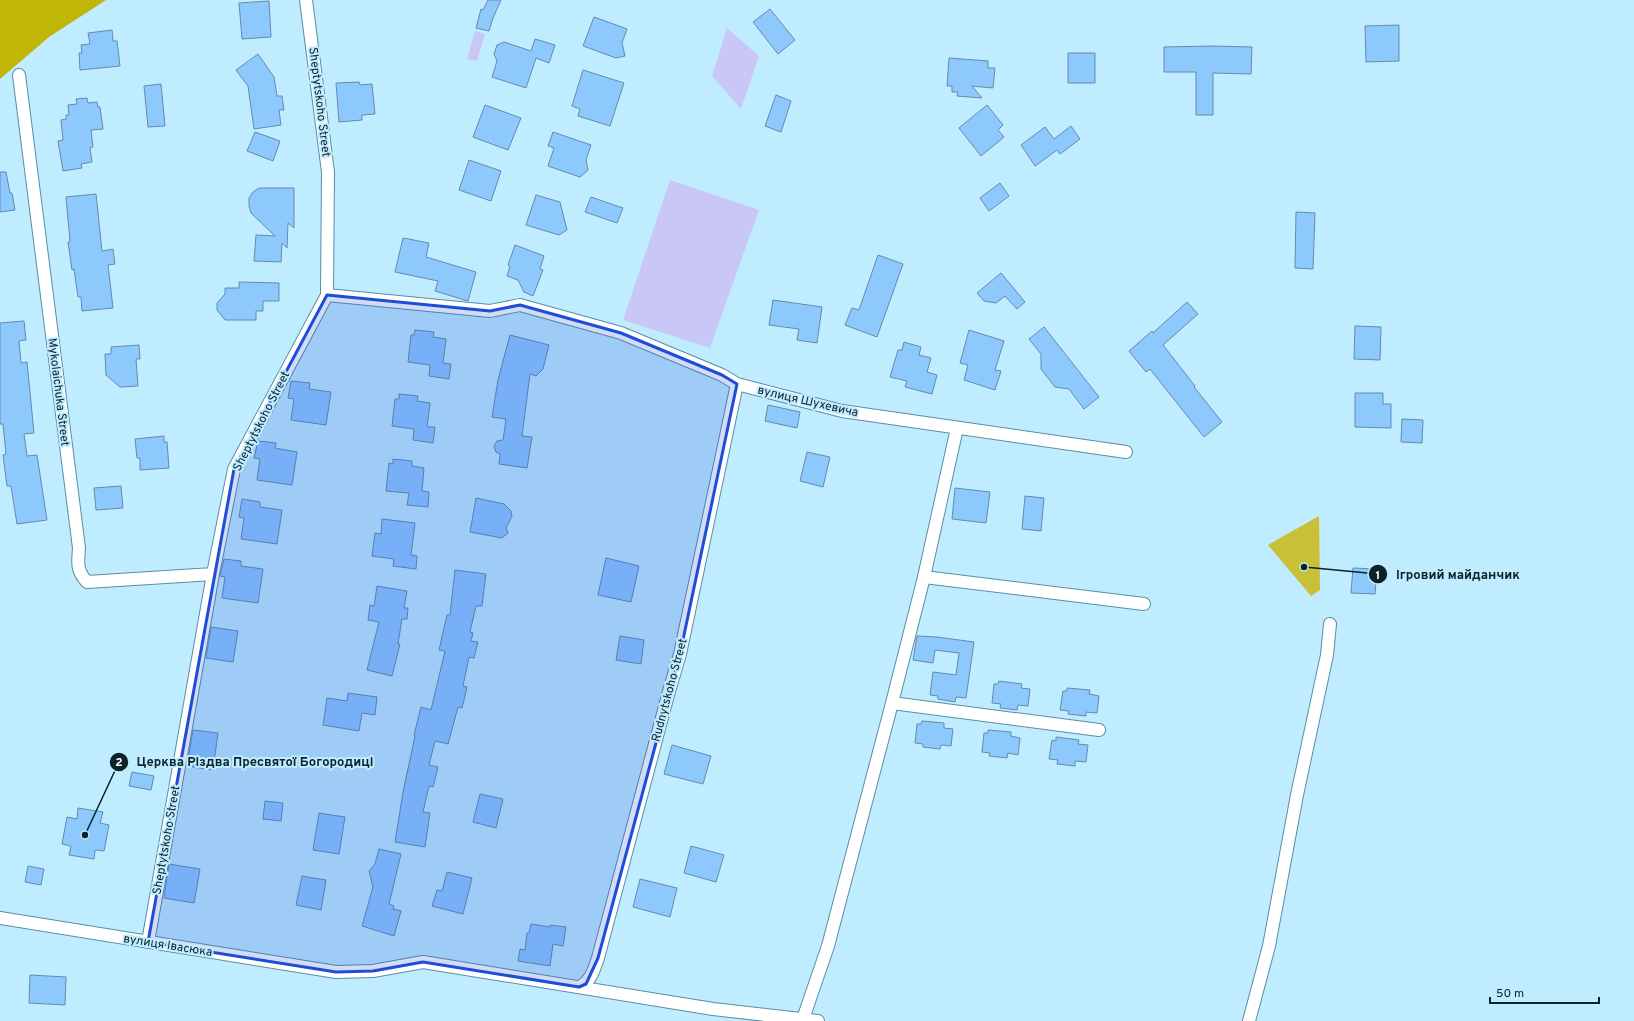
<svg xmlns="http://www.w3.org/2000/svg" width="1634" height="1021" font-family="Overpass,sans-serif">
  <style>
    .green { fill: #c8c037 }
    .forest { fill: #bfb607 }
    .water { fill: #c8c7f5 }
    .building { fill: #8ec9fe; stroke: #658aab }
    .lines { fill: none; stroke-linecap: round; stroke-linejoin: round }
    .street-casing { stroke: #598ea4; stroke-width: 14 }
    .street { stroke: #fff; stroke-width: 12 }
    .marked { fill: #1d4ed8; fill-opacity: 0.2; stroke: #1d4ed8; stroke-width: 3; stroke-linejoin: round }
    .labels { text-anchor: middle; stroke-width: 4; stroke-linejoin: round; paint-order: stroke }
    .street-label { font-size: 12px; fill: #0b222a; stroke: #c0ecff }
    .leader { fill: none; stroke: #0b222a; stroke-width: 1.5 }
    .callout-dot { fill: #0b222a; stroke: #c0ecff; stroke-width: 1.5 }
    .mark-label { font-size: 12px; text-anchor: middle; font-weight: bold; fill: #fff }
    .callout-label { font-size: 13px; text-anchor: middle; font-weight: bold; fill: #0b222a; stroke: #c0ecff; stroke-width: 4; stroke-linejoin: round; paint-order: stroke }
  </style>
  <rect width="100%" height="100%" fill="#c0ecff"/>
  <path class="green" d="M1319 516 1320 590 1311 596 1268 545Z"/>
  <path class="forest" d="M0 0H106L49 37 0 79Z"/>
  <path class="water" d="M727 28 759 56 741 109 712 76Z
    M475 31 485 34 477 61 467 59Z
    M670 180 759 210 710 348 623 320Z"/>
  <path class="building" d="M488 0H501L493 18 489 31 476 28 481 9 483 10Z
    M269 1 271 37 242 39 239 3Z
    M770 9 795 40 778 54 753 22Z
    M594 17 627 29 622 43 625 56 616 58 583 46Z
    M1399 25V61L1366 62 1365 26Z
    M112 30 113 41H117L120 66 80 70 79 53H82L81 45 90 44 88 33Z
    M535 39 555 45 549 63 536 58 526 88 492 77 497 61 494 54 497 45 504 42 531 51Z
    M1211 46 1252 47 1251 74 1213 73V115H1196V72H1164V47Z
    M1068 53H1095V83H1068Z
    M258 54 274 77 277 96H282L284 110H279L281 125 254 129 248 86 236 70Z
    M949 58 988 61V68H995L993 88 972 86 982 98 957 96 958 92H952V86H947Z
    M583 70 624 83 610 126 578 116 580 109 572 106Z
    M359 82 360 85 372 84 375 114 362 115V120L339 122 336 83Z
    M161 84 165 126 148 127 144 86Z
    M776 95 791 101 781 132 765 126Z
    M87 98 88 103 97 102 98 107H100L103 129 91 130 93 147 90 148 92 162 81 164 82 168 63 171 58 141 63 140 61 120 66 119V115H69L68 105 77 104 76 99Z
    M485 105 521 118 508 150 473 137Z
    M987 105 1003 125 998 130 1004 137 981 156 959 128Z
    M1071 126 1080 139 1060 154 1057 150 1035 166 1021 145 1045 127 1054 139Z
    M255 132 280 141 273 161 247 151Z
    M553 132 591 145 586 160 588 170 580 177 548 166 554 148 548 146Z
    M469 160 501 171 491 201 459 190Z
    M0 172H6L10 193H12L15 210 0 212Z
    M1000 183 1009 196 989 211 980 198Z
    M259 188H294V228L288 223 287 248 282 243 281 262 254 261 256 235 275 236 251 213 249 206V198L253 192Z
    M96 194 102 251 113 249 115 264 108 265 113 308 82 311 81 297H78L74 269 72 270 68 242 70 241 66 197Z
    M536 195 560 202 567 230 559 235 526 225Z
    M591 197 623 208 617 223 585 212Z
    M1296 212 1315 213 1313 269 1295 268Z
    M403 238 429 243 426 257 476 272 468 301 435 291 438 281 395 272Z
    M515 245 544 256 540 269 543 270 533 296 524 292 518 280 507 276 510 266 508 265Z
    M878 255 903 264 877 337 845 325 852 308 859 310Z
    M1001 273 1025 302 1017 309 1005 296 996 303 984 301 977 293Z
    M239 282 279 283V301H263V311H256V320H225L217 310V303L225 294V288H239Z
    M773 300 822 307 817 343 797 340 799 329 769 325Z
    M1187 302 1198 314 1163 345 1195 386 1194 387 1222 422 1204 437 1150 369 1146 372 1129 351 1152 331 1153 333Z
    M24 321 26 340 19 341 21 363 27 362 34 433 24 434 27 456 37 455 47 520 17 524 11 486H7L3 455 6 454 3 424H0V323Z
    M1355 326 1381 327 1380 360 1354 359Z
    M1044 327 1099 397 1084 409 1069 389 1055 387 1041 369V354L1029 339Z
    M415 330 434 332 433 337 446 339 443 363 451 364 449 379 429 376 430 365 408 362 411 335H414Z
    M969 330 1004 341 995 370 1001 371 995 390 964 380 968 365 960 363Z
    M510 335 549 345 543 369 536 376 530 374 522 436 532 437 527 468 499 464 500 454 496 452 494 446 497 441 503 440 506 419 492 417 498 380Z
    M904 342 921 347 919 355 931 358 927 372 937 375 932 394 905 387 907 381 890 377 898 350H902Z
    M139 345 140 359H136L138 386 120 387 106 375 105 354H111V347Z
    M291 381 310 383 309 389 331 392 326 425 291 420 294 399 288 398Z
    M1355 393H1383V404H1391V428L1355 427Z
    M399 394 418 396 417 401 430 403 427 427H435L433 443 413 440 414 429 392 426 395 399H399Z
    M768 405 800 412 797 428 765 421Z
    M1402 419 1423 420 1422 443 1401 442Z
    M164 436V442H167L169 468 140 470V458H137L135 439Z
    M258 441 276 443 275 448 297 452 292 485 257 480 260 459 254 458Z
    M807 452 830 457 823 487 800 481Z
    M393 459 412 461V466L424 468 422 491 429 492 428 507 407 505 409 493 386 491 389 463 393 464Z
    M121 486 123 508 96 510 94 488Z
    M955 488 990 492 986 523 952 519Z
    M1025 496 1044 498 1041 531 1022 529Z
    M476 498 504 504 511 511 512 516 506 528 508 533 502 538 470 532Z
    M242 499 260 502V507L282 510 277 544 241 539 244 518 239 517Z
    M382 519 415 523 411 555 417 556 416 569 393 566 394 559 372 556 375 533 381 534Z
    M606 558 639 566 631 602 598 595Z
    M224 559 241 561V566L263 569 258 603 222 598 225 577 220 576Z
    M1353 568 1377 569 1375 594 1351 593Z
    M455 570 486 574 482 606H476L470 632 473 633 471 641 478 642 474 658 469 657 463 686 467 687 462 708 458 707 448 744 435 741 429 765 438 767 433 787 429 786 423 812 430 813 425 847 395 842 403 792 415 736 414 735 421 707 431 710 445 651 439 650 447 615H450Z
    M377 586 407 591 404 608H408L407 619H402L398 644H400L392 676 367 670 379 622 368 620 370 605 374 606Z
    M211 627 238 631 233 662 206 658Z
    M620 636 644 640 641 664 616 660Z
    M917 636 937 637 974 642 966 698 956 697 955 702 938 699V696L930 695 933 672 956 675 959 653 935 650 933 663 913 660Z
    M999 681 1022 684 1021 688 1030 689 1028 706 1018 705 1017 710 1000 708 1001 704 992 703 994 684H998Z
    M1067 688 1090 690 1089 694 1099 696 1097 713 1086 712V716L1068 714 1069 711 1060 710 1063 691H1067Z
    M348 693 377 697 375 715 362 713 359 731 323 725 327 698 347 701Z
    M922 721 944 723V728L953 729 951 746 941 745 940 749 923 747V744L915 743 917 724H921Z
    M193 730 218 733 213 770 187 766Z
    M988 730 1011 732V736L1020 738 1018 755 1008 753 1007 758 989 756 990 753 982 752 984 733H988Z
    M1056 737 1079 740 1078 744 1088 745 1086 762 1075 761V766L1057 764 1058 760 1049 759 1052 740 1056 741Z
    M672 745 711 756 703 784 664 774Z
    M132 772 154 776 151 790 129 786Z
    M480 794 503 799 496 828 473 822Z
    M265 801 283 803 281 821 263 819Z
    M78 808 103 812 100 823 109 825 104 851 95 850 94 859 69 855 71 846 62 844 67 817 77 819Z
    M319 813 345 817 339 854 313 850Z
    M691 846 724 855 716 882 684 873Z
    M379 849 401 854 389 904 394 906 393 909 401 911 394 936 362 926 373 887 369 871 375 864Z
    M169 864 200 869 194 903 164 898Z
    M28 866 44 869 41 885 25 882Z
    M447 872 472 878 463 914 432 906 437 890 442 891Z
    M302 876 326 880 321 910 296 905Z
    M640 879 677 888 670 917 633 907Z
    M531 924 550 927V925L566 927 563 946 553 944 550 966 518 961 520 949 525 950 527 933H529Z
    M30 975 66 977 65 1005 29 1003Z"/>
  <g class="lines">
    <g class="street-casing">
      <path id="street" d="M19 75 79 548C78 563 76 570 87 582L213 574
        M327 295 490 311 520 305 621 333 722 375 737 384 842 411 1126 452
        M924 577 1144 604
        M892 703 1099 730
        M0 918 336 972 373 971 423 962 713 1009 818 1021
        M148 942 213 574 234 469 327 295 328 172 306 0
        M579 987C591 982 594 969 598 958L668 695 680 654 737 384
        M803 1019 828 946 892 703 924 577 957 428
        M1249 1021 1269 946 1297 795 1327 655 1330 624"/>
    </g>
    <use href="#street" class="street"/>
  </g>
  <path class="marked" d="M327 295 490 311 520 305 621 333 722 375 737 384 680 654 598 958 586 984 579 987 423 962 373 971 336 972 148 942 234 469Z"/>
  <g class="labels">
    <g class="street-label">
      <text transform="translate(320 102) rotate(83)" y="4">Sheptytskoho Street</text>
      <text transform="translate(59 392) rotate(83)" y="4">Mykolaichuka Street</text>
      <text transform="translate(808 401) rotate(13)" y="4">вулиця Шухевича</text>
      <text transform="translate(261 421) rotate(-63)" y="4">Sheptytskoho Street</text>
      <text transform="translate(669 690) rotate(-75)" y="4">Rudnytskoho Street</text>
      <text transform="translate(166 840) rotate(-80)" y="4">Sheptytskoho Street</text>
      <text transform="translate(168 945) rotate(9)" y="4">вулиця Івасюка</text>
    </g>
  </g>
  <path class="leader" d="M1304 567L1378 574M85 835L119 762"/>
  <g class="callout-dot">
    <circle cx="1304" cy="567" r="4"/>
    <circle cx="85" cy="835" r="4"/>
    <circle cx="1378" cy="574" r="10"/>
    <circle cx="119" cy="762" r="10"/>
  </g>
  <g class="mark-label">
    <text x="1378" y="579">1</text>
    <text x="119" y="766">2</text>
  </g>
  <g class="callout-label">
    <text x="1458" y="579">Ігровий майданчик</text>
    <text x="255" y="766">Церква Різдва Пресвятої Богородиці</text>
  </g>
  <path d="M1490 997v6h109v-6" fill="none" stroke="#0b222a" stroke-width="2"/>
  <text x="1496" y="997" font-size="12" fill="#0b222a" stroke="#c0ecff" stroke-width="3" paint-order="stroke">50 m</text>
</svg>
